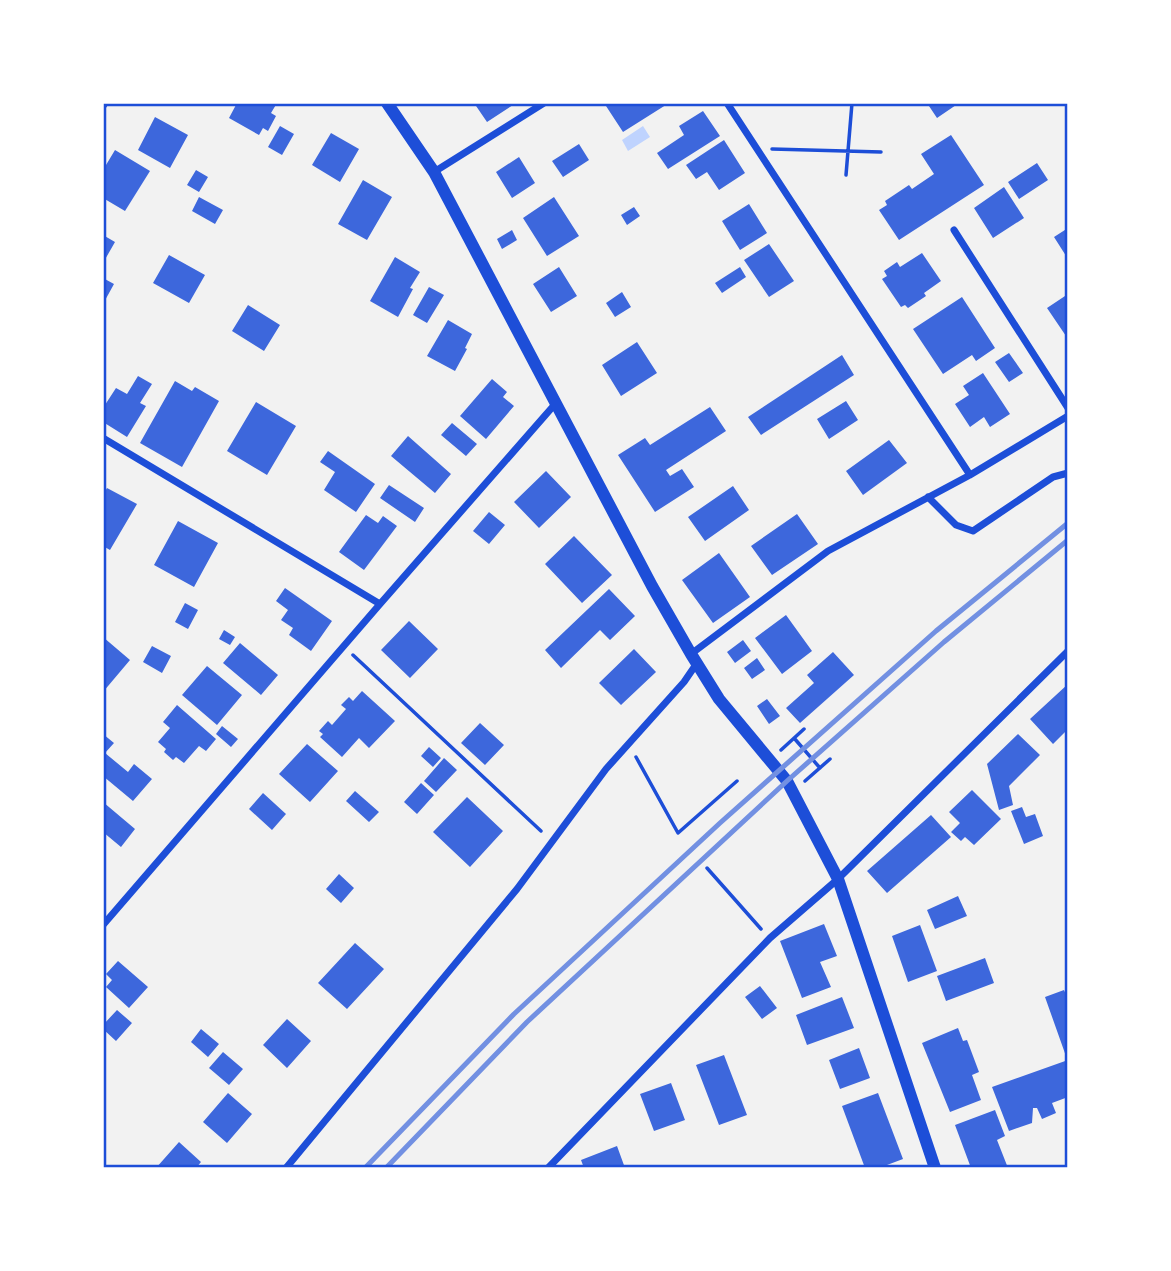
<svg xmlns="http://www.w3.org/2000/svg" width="1171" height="1271" font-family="Ubuntu,sans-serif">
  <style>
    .water { fill: #bfd3fe }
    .building { fill: #3d67dc }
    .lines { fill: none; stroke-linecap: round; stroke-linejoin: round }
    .path { stroke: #1d4ed8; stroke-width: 3.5 }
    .minor { stroke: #1d4ed8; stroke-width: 7 }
    .tertiary { stroke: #1d4ed8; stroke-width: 12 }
    .rail { stroke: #7290e2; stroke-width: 5 }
    .neatline { fill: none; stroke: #1d4ed8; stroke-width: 2.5 }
  </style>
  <rect width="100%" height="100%" fill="#f2f2f2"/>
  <path class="water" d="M643 126 650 137 628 151 622 140Z"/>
  <path class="building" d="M237 103H277L271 113 276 116 268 131 263 128 259 135 229 118Z
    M474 103H516L487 122Z
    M611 103H669L623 132 606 106Z
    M927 103H959L937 118Z
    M703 111 720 136 668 169 657 153 684 135 679 126Z
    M155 117 188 135 170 168 138 150Z
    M280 126 294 134 282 155 268 147Z
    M331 133 359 149 340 182 312 165Z
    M951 135 984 185 899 240 879 210 887 205 885 201 909 185 912 189 934 174 921 154Z
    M724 140 745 173 719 190 707 172 696 179 686 165Z
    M579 144 589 160 563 177 552 161Z
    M115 150 150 171 125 211 103 198V170Z
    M519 157 535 183 512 198 496 172Z
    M1037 163 1048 180 1019 199 1008 182Z
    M196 170 208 177 199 192 187 185Z
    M363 180 392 197 367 240 338 224Z
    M1004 187 1024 218 993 238 974 208Z
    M199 197 223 210 215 224 192 211Z
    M554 197 579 236 547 256 523 218Z
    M749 204 767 233 740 250 722 221Z
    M634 207 640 216 627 225 621 215Z
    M1068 228V259L1054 237Z
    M512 230 517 240 502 249 497 239Z
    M103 235 115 242 103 263Z
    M769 244 794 281 769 297 744 260Z
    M922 253 941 281 924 293 926 296 908 308 905 305 901 307 882 279 887 276 884 271 897 262 900 267Z
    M169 255 205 275 189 303 153 283Z
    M395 257 420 272 410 288 413 289 398 317 370 301Z
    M559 267 577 296 551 312 533 284Z
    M740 267 746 277 722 293 715 283Z
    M103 278 114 284 103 304Z
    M429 287 444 295 427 323 413 315Z
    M622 292 631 307 615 317 606 303Z
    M1068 294V339L1047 308Z
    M962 297 995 348 976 361 972 355 943 374 913 329Z
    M248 305 280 325 264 351 232 331Z
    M448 320 472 334 465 348 467 349 455 371 427 356Z
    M637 342 657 373 621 396 602 365Z
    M1009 353 1023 373 1009 382 995 362Z
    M842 355 854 375 761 435 748 417Z
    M983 373 1010 414 990 427 984 417 970 427 955 404 969 395 963 386Z
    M138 376 152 384 140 403 146 406 127 437 103 422V408L116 388 127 394Z
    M492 379 507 392 503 397 514 406 486 439 460 416Z
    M175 381 192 391 195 387 219 401 182 467 140 443Z
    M846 401 858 420 829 439 817 419Z
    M256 402 296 426 267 475 227 451Z
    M710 407 726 431 666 470 670 476 682 469 694 487 655 512 618 455 645 438 650 445Z
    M452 423 477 444 466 456 441 435Z
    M408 436 451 474 435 493 391 456Z
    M889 440 907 463 863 495 846 471Z
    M328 451 375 484 356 512 324 490 335 472 320 462Z
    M546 471 571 497 539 528 514 502Z
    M389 485 424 508 415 522 380 498Z
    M733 486 749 510 705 541 688 517Z
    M107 488 137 504 110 550 103 546V495Z
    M489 512 505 525 489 544 473 531Z
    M797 514 818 544 772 575 751 546Z
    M366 515 378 523 383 516 397 526 364 570 339 552Z
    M178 521 218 543 194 587 154 565Z
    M574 536 612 575 582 603 545 564Z
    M719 553 750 597 713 623 682 580Z
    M285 588 332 621 311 651 289 635 293 628 281 620 288 610 276 601Z
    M609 589 635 616 610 640 600 630 561 668 545 650Z
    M185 603 198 610 188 629 175 622Z
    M786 615 812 651 782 674 755 638Z
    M409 621 438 649 410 678 381 650Z
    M224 630 235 637 230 645 219 639Z
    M103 637 130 660 103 692Z
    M743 640 751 651 735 663 727 652Z
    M240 643 278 675 261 695 223 663Z
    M152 646 171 656 162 673 143 662Z
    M634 649 656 672 621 705 599 683Z
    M833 652 854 675 800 723 786 708 814 683 807 675Z
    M757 658 765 670 752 679 744 668Z
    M207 666 242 695 217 725 182 695Z
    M1068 684V729L1053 744 1030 719Z
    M362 691 395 721 369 748 359 738 342 757 320 737 323 734 319 731 328 721 332 725 346 709 341 705 349 697 353 701Z
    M767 699 780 716 769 724 757 706Z
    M177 705 216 739 206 751 199 746 184 763 176 757 173 760 164 752 166 749 158 742 170 728 163 722Z
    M480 723 504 745 485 765 461 743Z
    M222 726 238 739 231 747 216 734Z
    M103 734 114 743 105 753 128 772 134 764 152 779 133 801 103 776Z
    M1018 734 1040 755 1009 786 1013 805 999 810 987 764Z
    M307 744 338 771 310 802 279 774Z
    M429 747 441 758 433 767 421 756Z
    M444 758 457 770 436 792 424 781Z
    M421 783 434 795 417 814 404 802Z
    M972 790 1001 819 974 845 965 837 961 841 951 832 960 823 949 812Z
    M355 791 379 812 369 822 346 801Z
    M263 793 286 814 272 830 249 809Z
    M467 797 503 831 470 867 433 832Z
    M103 802 135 829 121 847 103 832Z
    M1022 807 1026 817 1035 814 1043 836 1024 844 1011 811Z
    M931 815 951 837 887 893 867 871Z
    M339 874 354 888 341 903 326 889Z
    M958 896 967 916 935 929 927 910Z
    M824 924 837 956 820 962 831 987 802 998 780 941Z
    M920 925 937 971 908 982 892 936Z
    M355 943 384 969 347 1009 318 983Z
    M985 958 994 983 946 1001 937 976Z
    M118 961 148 987 129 1008 106 987 112 980 106 974Z
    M760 986 777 1008 762 1019 745 997Z
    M1064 990 1068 999 1067 1059 1045 997Z
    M842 997 854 1028 807 1045 796 1015Z
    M117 1010 132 1023 116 1041 103 1029V1025Z
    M287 1019 311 1041 287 1068 263 1045Z
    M958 1028 963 1041 967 1040 979 1072 972 1075 981 1100 950 1112 922 1043Z
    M201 1029 219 1044 208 1057 191 1042Z
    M859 1048 870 1078 840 1089 829 1060Z
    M223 1052 243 1069 229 1085 209 1068Z
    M724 1055 747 1115 719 1125 696 1065Z
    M1068 1060V1097L1052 1103 1056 1113 1042 1119 1037 1108H1033L1032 1123 1009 1131 992 1087Z
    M671 1083 685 1120 654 1131 640 1094Z
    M228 1093 252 1114 227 1143 203 1122Z
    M878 1093 903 1159 879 1168H865L842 1106Z
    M995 1110 1005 1136 997 1140 1008 1168H971L955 1125Z
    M179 1142 201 1162 196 1168H156Z
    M617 1146 625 1168H584L581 1160Z"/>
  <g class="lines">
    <path class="path" d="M772 149 881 152
      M846 175 852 103
      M353 655 541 831
      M794 738 820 768
      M781 750 804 729
      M636 757 678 833 737 781
      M805 781 830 759
      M707 868 761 929"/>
    <path class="minor" d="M727 103 970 475
      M103 106 105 103
      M434 172 544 103
      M954 230 1068 408
      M103 438 380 604
      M928 497 956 525 973 531 1053 477 1068 473
      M691 654 828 551 970 475 1068 416
      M103 925 380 604 556 403
      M286 1168 517 889 606 769 684 682 697 663
      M548 1168 770 938 838 879 1068 651"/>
    <path class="tertiary" d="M387 103 434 172 652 586 691 654 719 699 787 781 838 879 935 1168"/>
    <path class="rail" d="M365 1168 514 1014 720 823 936 631 1068 523
      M386 1168 527 1022 787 781 944 642 1068 540"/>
  </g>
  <rect width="1171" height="1271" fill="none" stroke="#ffffff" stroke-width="210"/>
  <rect x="105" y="105" width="961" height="1061" class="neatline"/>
</svg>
